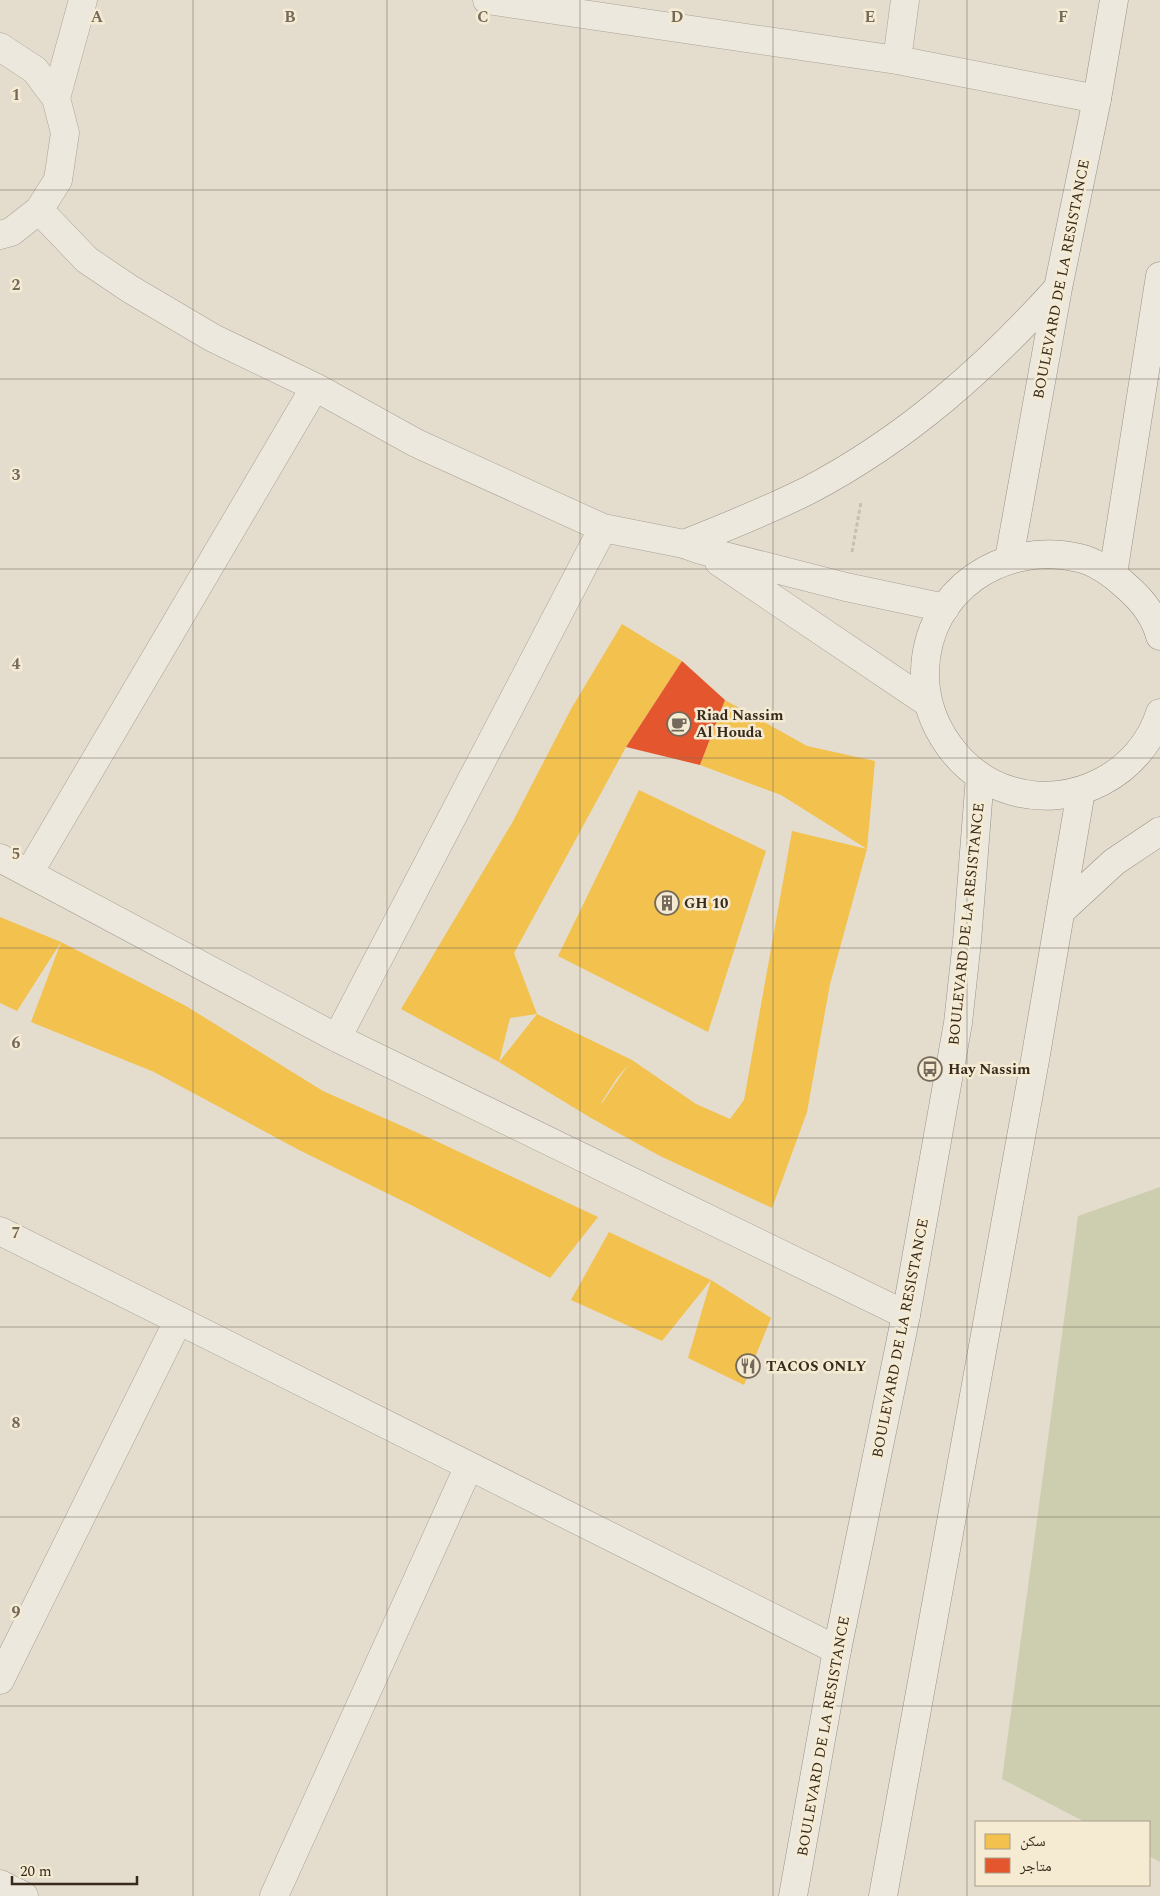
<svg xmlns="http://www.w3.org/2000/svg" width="1160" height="1896" font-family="Spectral,'Noto Naskh Arabic',serif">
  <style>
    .cemetery { fill: #cdceaf }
    .homes { fill: #f2c14e; fill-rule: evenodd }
    .shops { fill: #e4572e }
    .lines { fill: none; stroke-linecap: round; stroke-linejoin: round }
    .minor-casing { stroke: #a9a296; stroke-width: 29 }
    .secondary-casing { stroke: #999286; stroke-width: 29 }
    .path { stroke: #c5bfb5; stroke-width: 3; stroke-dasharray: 4 2.5; stroke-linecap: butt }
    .minor { stroke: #ece8de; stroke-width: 28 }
    .secondary { stroke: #ece8de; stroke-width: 28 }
    .grid { fill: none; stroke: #74695b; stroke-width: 1; stroke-opacity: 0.55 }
    .labels { text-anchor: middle; stroke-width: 5; stroke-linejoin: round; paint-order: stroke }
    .street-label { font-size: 15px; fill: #382b1e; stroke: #f5ebd2 }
    .poi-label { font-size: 15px; font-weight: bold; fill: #382b1e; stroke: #f5ebd2; text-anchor: start }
    .grid-label { font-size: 16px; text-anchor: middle; font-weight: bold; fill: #74695b; stroke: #f5ebd2; stroke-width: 5; stroke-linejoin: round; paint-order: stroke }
  </style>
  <rect width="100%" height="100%" fill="#e4ddcd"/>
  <path class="cemetery" d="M1160 1187V1862L1149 1856V1822H1085L1002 1779 1078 1216Z"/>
  <path class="homes" d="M622 624 682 661 626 747 514 953 537 1014 632 1060 696 1104 730 1119 744 1100 792 831 867 849 830 984 807 1112 772 1208 660 1156 591 1118 499 1062 537 1014 510 1018 499 1062 401 1009 512 823 571 709ZM628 1065 602 1103H601L617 1078Z
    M725 700 807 746 875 761 867 849 781 795 700 765Z
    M639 790 766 851 708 1032 558 956Z
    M0 917 61 942 17 1011 0 1003Z
    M61 942 186 1006 323 1091 436 1141 598 1217 550 1278 415 1207 299 1150 154 1072 31 1022Z
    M609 1232 711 1280 662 1341 571 1300Z
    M711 1280 771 1318 744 1385 688 1358Z"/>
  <path class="shops" d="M682 661 725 700 700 765 626 747Z"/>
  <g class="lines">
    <g class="minor-casing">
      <path id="minor" d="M487 0 897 60 1097 99
        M0 47 35 70 56 98 65 133 58 180 39 210 11 232 0 235
        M897 60 905 0
        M56 98 83 0
        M39 210 87 260 130 289 213 338 315 387 416 443 603 528 684 544 701 550 846 587 945 608
        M719 562 928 703
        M0 858 337 1038 906 1315
        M29 873 315 387
        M337 1038 603 528
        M0 1231 837 1650
        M0 1680 178 1321
        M0 1884 24 1896
        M274 1896 469 1466"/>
    </g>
    <g class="secondary-casing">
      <path id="secondary" d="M684 544C727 527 769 510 809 490 906 439 985 369 1058 288
        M1009 559 1058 288 1097 99 1114 0
        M1113 574 1160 276
        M1160 636C1155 617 1142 600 1127 587 1114 575 1097 562 1079 558 1003 540 927 590 925 671 924 724 960 776 1012 791 1073 809 1141 774 1160 713
        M1062 910 1114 862 1160 831
        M793 1896 837 1650 906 1315 958 1023 967 941 980 776
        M883 1896 1035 1060 1081 791"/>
    </g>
    <path class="path" d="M852 552 861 502"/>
    <use href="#minor" class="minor"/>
    <use href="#secondary" class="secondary"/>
  </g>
  <path class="grid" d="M193 0V1896M387 0V1896M580 0V1896M773 0V1896M967 0V1896M0 190H1160M0 379H1160M0 569H1160M0 758H1160M0 948H1160M0 1138H1160M0 1327H1160M0 1517H1160M0 1706H1160"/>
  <defs>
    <g id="cafe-ring" transform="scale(1.25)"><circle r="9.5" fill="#f5ebd2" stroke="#74695b" stroke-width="1.5"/><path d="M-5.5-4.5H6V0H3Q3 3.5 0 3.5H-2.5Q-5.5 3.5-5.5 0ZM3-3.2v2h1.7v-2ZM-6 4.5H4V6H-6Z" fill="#74695b"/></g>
    <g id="building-ring" transform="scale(1.25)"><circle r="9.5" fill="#f5ebd2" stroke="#74695b" stroke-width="1.5"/><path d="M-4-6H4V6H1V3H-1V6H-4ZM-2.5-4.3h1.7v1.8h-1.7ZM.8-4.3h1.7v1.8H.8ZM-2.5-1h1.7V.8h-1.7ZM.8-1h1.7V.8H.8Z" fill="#74695b"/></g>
    <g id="bus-ring" transform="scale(1.25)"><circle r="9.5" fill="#f5ebd2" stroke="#74695b" stroke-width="1.5"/><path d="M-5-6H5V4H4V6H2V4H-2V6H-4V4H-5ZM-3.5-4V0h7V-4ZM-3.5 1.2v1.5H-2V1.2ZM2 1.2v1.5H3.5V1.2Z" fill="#74695b"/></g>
    <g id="restaurant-ring" transform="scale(1.25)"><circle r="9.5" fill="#f5ebd2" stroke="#74695b" stroke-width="1.5"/><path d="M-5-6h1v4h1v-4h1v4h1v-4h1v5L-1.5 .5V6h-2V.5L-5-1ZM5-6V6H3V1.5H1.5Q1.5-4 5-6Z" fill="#74695b"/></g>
  </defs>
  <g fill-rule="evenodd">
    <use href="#cafe-ring" x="679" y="724"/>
    <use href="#building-ring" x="667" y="903"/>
    <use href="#bus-ring" x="930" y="1069"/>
    <use href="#restaurant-ring" x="748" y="1366"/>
  </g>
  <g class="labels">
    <g class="street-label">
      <text transform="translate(1061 279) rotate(-79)" y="5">BOULEVARD DE LA RESISTANCE</text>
      <text transform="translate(966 924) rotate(-84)" y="5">BOULEVARD DE LA RESISTANCE</text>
      <text transform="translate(900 1338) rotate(-79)" y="5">BOULEVARD DE LA RESISTANCE</text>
      <text transform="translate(823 1736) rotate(-80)" y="5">BOULEVARD DE LA RESISTANCE</text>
    </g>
    <g class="poi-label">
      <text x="696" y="720">Riad Nassim<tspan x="696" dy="17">Al Houda</tspan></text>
      <text x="684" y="908">GH 10</text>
      <text x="948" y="1074">Hay Nassim</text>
      <text x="766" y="1371">TACOS ONLY</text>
    </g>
  </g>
  <g class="grid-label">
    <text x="97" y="22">A</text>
    <text x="290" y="22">B</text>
    <text x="483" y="22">C</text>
    <text x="677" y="22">D</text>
    <text x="870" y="22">E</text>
    <text x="1063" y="22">F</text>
    <text x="16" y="100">1</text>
    <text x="16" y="290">2</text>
    <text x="16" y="480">3</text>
    <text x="16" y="669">4</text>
    <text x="16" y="859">5</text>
    <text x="16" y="1048">6</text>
    <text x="16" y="1238">7</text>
    <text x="16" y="1428">8</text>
    <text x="16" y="1617">9</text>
  </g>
  <rect x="975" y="1821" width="175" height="65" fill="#f5ebd2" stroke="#a99e8a"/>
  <rect x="985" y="1834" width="25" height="15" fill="#f2c14e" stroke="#a99e8a"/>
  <text x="1020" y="1846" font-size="15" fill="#382b1e">سكن</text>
  <rect x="985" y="1858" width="25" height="15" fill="#e4572e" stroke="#a99e8a"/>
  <text x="1020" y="1871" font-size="15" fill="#382b1e">متاجر</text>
  <path d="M12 1876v8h125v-8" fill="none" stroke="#382b1e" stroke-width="2.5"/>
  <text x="20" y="1876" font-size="15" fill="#382b1e" stroke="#f5ebd2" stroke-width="4" paint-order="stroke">20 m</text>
</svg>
